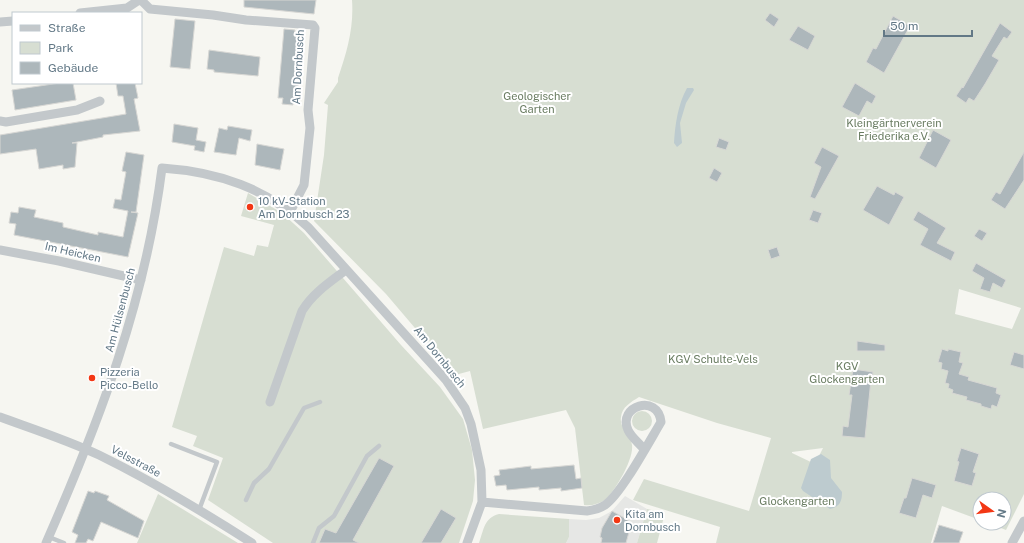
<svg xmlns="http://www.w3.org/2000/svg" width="1024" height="543" font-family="'Public Sans',sans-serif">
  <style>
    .built { fill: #e6e7e5 }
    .green { fill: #d7ded2; fill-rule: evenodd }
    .water { fill: #bdcbcf }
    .building { fill: #adb7bb; stroke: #d7d7d4 }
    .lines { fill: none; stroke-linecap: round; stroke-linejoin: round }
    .service { stroke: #c3c8cb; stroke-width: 4.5 }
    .minor { stroke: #c3c8cb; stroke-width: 9 }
    .poi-dot { fill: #f33714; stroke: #fff; stroke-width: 1.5 }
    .labels { text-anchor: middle; stroke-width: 4; stroke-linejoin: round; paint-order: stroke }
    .street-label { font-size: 11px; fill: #627886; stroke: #fff }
    .park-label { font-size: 11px; fill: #697c61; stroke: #fff }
    .poi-label { font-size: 11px; fill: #627886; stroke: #fff; text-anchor: start }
  </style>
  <rect width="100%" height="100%" fill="#f6f6f1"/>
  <path class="built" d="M625 496 647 509 637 543H566L569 537V519L586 520 599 518 612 511Z"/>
  <path class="green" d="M352 0H1024V494L1006 530 988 523H1004V499H980V520L942 506 931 543H716L720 527 633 500 644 479 749 511 771 438 717 423 639 397C631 402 622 407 621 417 619 429 631 435 632 445 634 459 615 491 605 500 598 504 592 506 584 505L575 428 566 410 483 429 470 371 455 375 386 294 314 221 324 155 328 105 324 103 338 82V78C347 52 354 28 352 0ZM959 289 1021 308 1012 329 955 314ZM823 448 815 464 792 453V452Z
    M248 193 282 213 304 233 401 345 440 387 463 419 472 450 475 480 473 501 459 543H273L208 500 223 458 193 446 197 436 172 427 224 247 254 256 257 245 268 247 274 225 241 216Z
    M632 421a10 10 0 1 1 20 0a10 10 0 1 1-20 0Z
    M158 494 238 543H137Z
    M647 509 665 513 657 543H637Z
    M499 514 569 519V537L566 543H479C484 529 484 518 499 514Z"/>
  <path class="water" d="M687 88H693L694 90 686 103 680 123 682 143 677 147 674 143C675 125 678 104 687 88Z
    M821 454 830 460 831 478 842 492C842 501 840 507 830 509L803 491 801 488 811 459Z"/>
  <path class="building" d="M244 0H316L314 14 244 7Z
    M770 13 779 19 774 27 765 20Z
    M893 16 910 26 884 73 866 62 873 48 876 49Z
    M175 19 195 21 190 69 170 67Z
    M1000 23 1012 32 1007 39 1004 37 992 56 999 60 985 84 974 101 969 98 966 103 956 96 962 87 963 88Z
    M798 26 815 36 808 50 789 40Z
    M284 29 295 30 294 36 303 37 297 100 293 99V105L282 104 283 98H278Z
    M209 50 260 57 258 76 214 72V70L207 69Z
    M60 83H73L76 100 15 110 12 90Z
    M116 83H135L138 98 134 99 140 131 103 135V137L72 143H77L75 167 63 169V165L39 169 36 149 0 154V135L126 114 123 96H118Z
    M855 83 876 96 872 104 867 101 859 116 842 107Z
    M174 124 198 128 196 140 206 142 204 152 194 150 195 146 172 142Z
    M228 126 252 130 250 141 239 138 236 155 214 152 219 128 227 130Z
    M933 130 951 140 936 168 919 158Z
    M719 138 729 142 726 150 716 147Z
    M257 144 284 149 280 170 255 165Z
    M822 147 839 156 815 199 810 197 821 167 814 163Z
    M126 152 144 155 136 212H131L138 213 128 257 14 235 16 224 9 223 11 212 18 213 19 207 36 210 34 217 63 223V227L98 235V232L123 237 128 211 113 208 115 199 121 200 126 172 122 171Z
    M1024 152V180L1005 209 991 200 996 192 1000 194Z
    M714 168 722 173 717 182 709 178Z
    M877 186 894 195 895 192 904 197 889 225 863 210Z
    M813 210 822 213 818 223 809 220Z
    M918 211 946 228 937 243 955 252 951 261 920 245 928 229 913 220Z
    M979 229 987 233 982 241 974 236Z
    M777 247 780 256 771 259 768 250Z
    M976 263 1006 280 1002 288 993 283 990 292 980 289 984 278 972 271Z
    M857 341 885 345V351H857Z
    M942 349 948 351V349L961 352 959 362 963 363 959 374 969 377 968 380 997 388 996 393 1001 395 997 407 992 405 991 409 981 406V404L966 400 967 397 952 393 953 390 948 388 949 384 945 383 948 371 941 369 942 363 938 362Z
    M1014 352 1024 355V369L1010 365Z
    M853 369 873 372 872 381 871 380 865 438 842 436 843 426 848 427 852 395H849Z
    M961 448 979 454 973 472 976 473 972 486 954 481 959 462 957 461Z
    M379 458 394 466 353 540 359 543H319L325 529 336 533Z
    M574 465 576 479 581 478 582 488 561 491V488L539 490V487L507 490 506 485 496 486 494 476 500 475 499 470 531 466V469Z
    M912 478 936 485 932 498 923 495 916 518 899 513 904 498H906Z
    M88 491 94 493 95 491 109 496 107 500 144 521 138 538 101 522 93 541 88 539 86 543H75L78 535 72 532Z
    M441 509 456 518 441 543H421Z
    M612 511 628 520 627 524 631 525 626 543H601L602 538 600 537 602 528Z
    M939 525 963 532 959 543H933Z"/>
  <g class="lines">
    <path class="service" d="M171 444 217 462 199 510
      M246 500 254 483 269 469 304 408 320 402
      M49 537 64 543
      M313 543 319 528 334 516 367 456 379 446"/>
    <path class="minor" d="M141 0 150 9 213 15 246 20 313 25 315 28 308 110 310 128 304 185 290 212
      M80 13 127 8 139 0
      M0 22 13 21
      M0 121 6 122 77 110 100 101
      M0 250 59 261 141 280
      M270 402 302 311C313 293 330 282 346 270
      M0 417C33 429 67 440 99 455 152 481 202 511 252 543
      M482 502 587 511C594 510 599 509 605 505 621 494 649 442 661 422 658 393 617 406 628 430 631 437 639 443 644 449
      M46 543C100 420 145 302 162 168 219 172 266 188 308 227L446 380 465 408 471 424 481 470 482 502 467 543
      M1012 543 1024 521"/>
  </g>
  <g class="poi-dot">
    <circle cx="250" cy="207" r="4"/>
    <circle cx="92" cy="378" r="4"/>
    <circle cx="617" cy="520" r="4"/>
  </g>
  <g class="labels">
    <g class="street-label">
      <text transform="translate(298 67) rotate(-87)" y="4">Am Dornbusch</text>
      <text transform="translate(73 252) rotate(13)" y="4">Im Heicken</text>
      <text transform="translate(120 310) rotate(-75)" y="4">Am Hülsenbusch</text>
      <text transform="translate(440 357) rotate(51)" y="4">Am Dornbusch</text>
      <text transform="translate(136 461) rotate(28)" y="4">Velsstraße</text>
    </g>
    <g class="park-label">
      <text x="537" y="100">Geologischer<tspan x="537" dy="13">Garten</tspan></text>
      <text x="894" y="127">Kleingärtnerverein<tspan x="894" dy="13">Friederika e.V.</tspan></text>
      <text x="713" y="363">KGV Schulte-Vels</text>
      <text x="847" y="370">KGV<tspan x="847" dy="13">Glockengarten</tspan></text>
      <text x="797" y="505">Glockengarten</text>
    </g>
    <g class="poi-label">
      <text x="258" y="205">10 kV-Station<tspan x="258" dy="13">Am Dornbusch 23</tspan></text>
      <text x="100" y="376">Pizzeria<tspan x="100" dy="13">Picco-Bello</tspan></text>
      <text x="625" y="518">Kita am<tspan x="625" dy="13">Dornbusch</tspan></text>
    </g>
  </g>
  <rect x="12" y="12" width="130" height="72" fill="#ffffff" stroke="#c0c9cf"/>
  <rect x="20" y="25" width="20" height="6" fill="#c3c8cb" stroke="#c0c9cf"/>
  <text x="48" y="32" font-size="12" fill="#627886">Straße</text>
  <rect x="20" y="42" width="20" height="12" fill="#d7ded2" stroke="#c0c9cf"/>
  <text x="48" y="52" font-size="12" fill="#627886">Park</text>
  <rect x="20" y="62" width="20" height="12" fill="#adb7bb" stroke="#c0c9cf"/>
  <text x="48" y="72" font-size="12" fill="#627886">Gebäude</text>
  <g transform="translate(992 511) rotate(104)"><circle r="19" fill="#ffffff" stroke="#c0c9cf"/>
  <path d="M0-3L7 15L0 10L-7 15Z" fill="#f33714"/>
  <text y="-6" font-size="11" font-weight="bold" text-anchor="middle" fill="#627886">N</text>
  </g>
  <path d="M884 30v6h88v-6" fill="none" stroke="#627886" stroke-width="2"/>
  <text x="890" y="30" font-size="12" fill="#627886" stroke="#ffffff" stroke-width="3" paint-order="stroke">50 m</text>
</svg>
